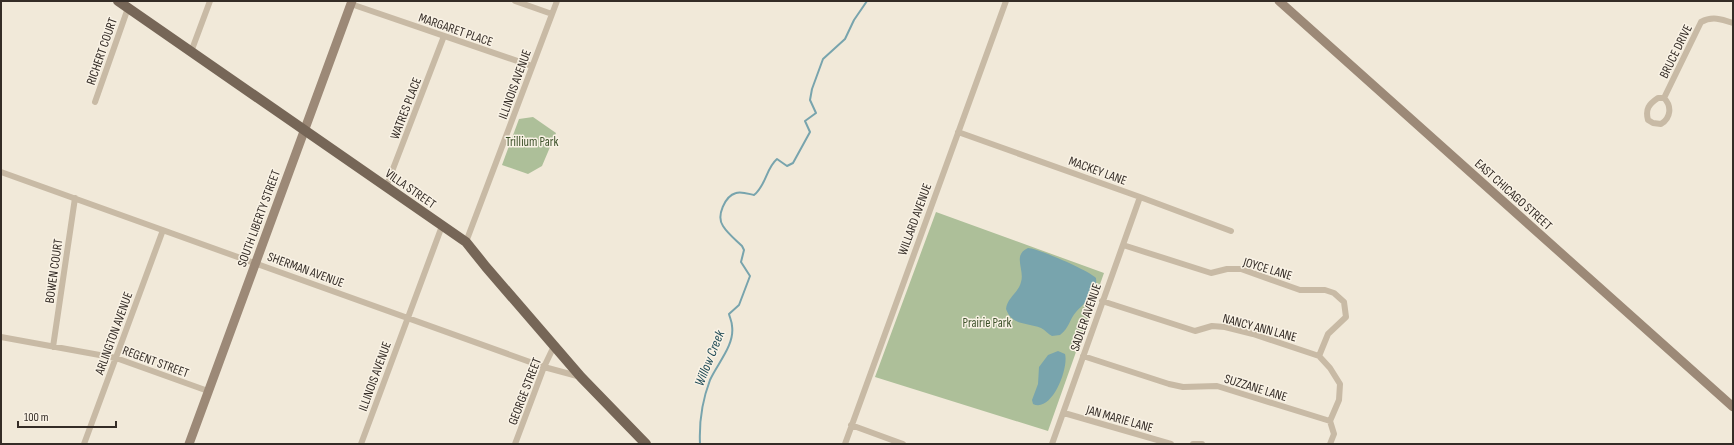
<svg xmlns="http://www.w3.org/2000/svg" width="1734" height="445" font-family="'Sofia Sans Condensed',sans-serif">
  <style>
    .green { fill: #adbf99 }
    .water { fill: #78a4ad }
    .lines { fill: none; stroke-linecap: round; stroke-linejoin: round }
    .stream { stroke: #78a4ad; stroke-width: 2 }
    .street { stroke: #c8baa5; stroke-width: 6 }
    .secondary { stroke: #9c8977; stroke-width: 9 }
    .primary { stroke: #766657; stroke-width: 10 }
    .labels { text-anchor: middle; stroke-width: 3; stroke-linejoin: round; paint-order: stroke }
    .street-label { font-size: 13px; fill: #342c26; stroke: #f9f2e5 }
    .park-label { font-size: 13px; fill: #3e522b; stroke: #f9f2e5 }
    .water-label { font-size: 14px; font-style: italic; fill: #1d4955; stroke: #f9f2e5 }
  </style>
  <rect width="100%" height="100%" fill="#f1e9d9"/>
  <path class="green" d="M533 117 556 133 542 166 528 174 502 165 519 119Z
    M936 212 1104 273 1048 431 875 377Z"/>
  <path class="water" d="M1028 248C1037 248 1090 271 1096 278 1098 294 1085 302 1076 312 1070 318 1070 327 1060 335L1052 336C1048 334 1045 330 1041 328 1027 322 1012 326 1006 309 1007 298 1019 292 1021 282 1025 270 1012 255 1028 248Z
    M1058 351 1065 354C1069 368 1052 413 1033 404L1032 400 1038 384 1039 367 1048 355Z"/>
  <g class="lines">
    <path class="stream" d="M700 444C699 422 702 401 710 380 717 364 735 345 732 326 732 322 730 318 729 314L739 305 750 276 741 262 744 250 742 246C736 240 728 234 723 226 716 216 725 196 736 193 741 191 749 194 754 195 766 186 766 168 777 159L787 166 793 163 810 132 805 121 816 113 810 100 812 89 823 59 845 39 854 20 867 1"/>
    <path class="street" d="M515 1 552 14
      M351 4 532 66
      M191 52 210 1
      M1658 98H1664C1672 106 1671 118 1661 124L1653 123 1648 120C1645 109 1649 104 1658 98Z
      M1664 98 1701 22C1712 16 1721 19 1733 23
      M95 102 128 8
      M958 132 1140 197 1231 231
      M1 172 544 367 581 377
      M386 187 444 36
      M466 242 557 1
      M1123 245 1211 273 1227 269H1241L1300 290H1325L1334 293 1344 302 1346 317 1328 334 1319 356
      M1102 301 1195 331 1212 326 1225 327 1253 334 1319 356 1330 368 1340 384 1339 400 1330 421
      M1 337 116 358 208 391
      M53 347 75 198
      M1083 356 1169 384 1183 387 1217 386 1330 421
      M1064 413 1171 444
      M1330 421 1334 434 1330 444
      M851 425 903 444
      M84 444 163 230
      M361 444 442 226
      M515 444 544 367 554 346
      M845 444 1006 1
      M1052 444 1140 197
      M1193 444H1202"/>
    <path class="secondary" d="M1279 1 1733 407
      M189 444 352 1"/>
    <path class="primary" d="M118 1 466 242 486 267 581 377 646 444"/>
  </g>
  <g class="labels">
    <g class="street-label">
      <text transform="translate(456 29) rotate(19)" y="5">MARGARET PLACE</text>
      <text transform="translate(101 51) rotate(-71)" y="5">RICHERT COURT</text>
      <text transform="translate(1675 51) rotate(-64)" y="5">BRUCE DRIVE</text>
      <text transform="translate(514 84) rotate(-70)" y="5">ILLINOIS AVENUE</text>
      <text transform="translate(405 108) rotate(-69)" y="5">WATRES PLACE</text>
      <text transform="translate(1098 170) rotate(20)" y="5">MACKEY LANE</text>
      <text transform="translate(411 188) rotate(35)" y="5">VILLA STREET</text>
      <text transform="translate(1514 194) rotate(42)" y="5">EAST CHICAGO STREET</text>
      <text transform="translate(258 218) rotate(-70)" y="5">SOUTH LIBERTY STREET</text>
      <text transform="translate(914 219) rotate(-70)" y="5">WILLARD AVENUE</text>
      <text transform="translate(1268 268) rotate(17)" y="5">JOYCE LANE</text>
      <text transform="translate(306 269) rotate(20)" y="5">SHERMAN AVENUE</text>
      <text transform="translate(53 271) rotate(-82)" y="5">BOWEN COURT</text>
      <text transform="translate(1085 317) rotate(-71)" y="5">SADLER AVENUE</text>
      <text transform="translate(1260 327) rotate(15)" y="5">NANCY ANN LANE</text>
      <text transform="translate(113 333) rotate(-70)" y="5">ARLINGTON AVENUE</text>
      <text transform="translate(156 361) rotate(20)" y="5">REGENT STREET</text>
      <text transform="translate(374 376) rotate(-70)" y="5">ILLINOIS AVENUE</text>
      <text transform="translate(1256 387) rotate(17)" y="5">SUZZANE LANE</text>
      <text transform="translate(524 391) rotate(-69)" y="5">GEORGE STREET</text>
      <text transform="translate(1120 418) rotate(16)" y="5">JAN MARIE LANE</text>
    </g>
    <g class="park-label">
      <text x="532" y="146">Trillium Park</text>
      <text x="987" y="327">Prairie Park</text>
    </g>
    <g class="water-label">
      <text transform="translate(709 358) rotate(-68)" y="5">Willow Creek</text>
    </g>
  </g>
  <rect width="1734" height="445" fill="none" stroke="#342c26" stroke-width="4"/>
  <path d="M18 421v6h98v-6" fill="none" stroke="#342c26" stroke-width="2"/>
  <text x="24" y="421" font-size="12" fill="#342c26" stroke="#f9f2e5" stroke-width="3" paint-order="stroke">100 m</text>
</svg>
